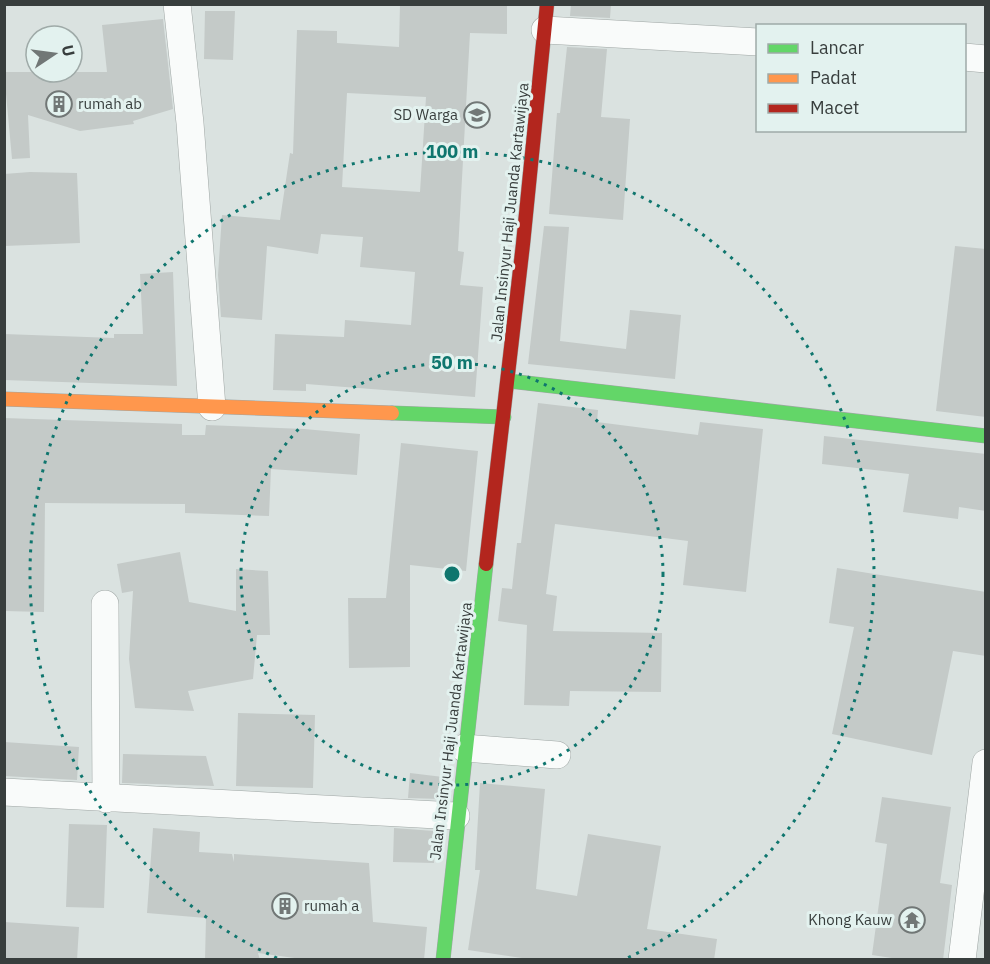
<svg xmlns="http://www.w3.org/2000/svg" width="990" height="964" font-family="'IBM Plex Sans',sans-serif">
  <style>
    .building { fill: #c4cac8; fill-rule: evenodd }
    .lines { fill: none; stroke-linecap: round; stroke-linejoin: round }
    .street-casing { stroke: #9fa6a4; stroke-width: 28 }
    .fast-casing { stroke: #9fa6a4; stroke-width: 15 }
    .slow-casing { stroke: #9fa6a4; stroke-width: 15 }
    .jam-casing { stroke: #9fa6a4; stroke-width: 15 }
    .street { stroke: #f9fbfa; stroke-width: 27 }
    .fast { stroke: #63d668; stroke-width: 14 }
    .slow { stroke: #ff974d; stroke-width: 14 }
    .jam { stroke: #b3261e; stroke-width: 14 }
    .ring { fill: none; stroke: #0f766e; stroke-width: 3; stroke-dasharray: 3 6 }
    .labels { text-anchor: middle; stroke-width: 6; stroke-linejoin: round; paint-order: stroke }
    .poi-label { font-size: 15px; fill: #383e3d; stroke: #e3f2ef; text-anchor: start }
    .street-label { font-size: 15px; fill: #383e3d; stroke: #e3f2ef }
    .centre { fill: #0f766e; stroke: #e3f2ef; stroke-width: 3 }
    .ring-label { font-size: 18px; text-anchor: middle; font-weight: bold; fill: #0f766e; stroke: #e3f2ef; stroke-width: 6; stroke-linejoin: round; paint-order: stroke }
  </style>
  <rect width="100%" height="100%" fill="#dae2e0"/>
  <path class="building" d="M400 4H507V34L470 33 458 251 464 252 460 285 483 287 475 397 306 384V391L273 390 275 334 344 337 345 320 411 325 415 272 360 267 363 237 321 234 318 254 267 246 262 320 221 317 218 275 222 215 280 220 290 153 293 154 297 30 337 31V43L399 47ZM347 93 426 97 420 192 342 187Z
    M571 4H611L610 18 570 16Z
    M205 11H235L233 60 204 59Z
    M163 19 173 109 133 121 134 124 80 131 28 115 30 158 12 159 4 72H107L102 25Z
    M567 47 607 49 601 117 630 119 623 220 549 214 557 113H560Z
    M30 172 77 173 80 243 4 246V174Z
    M544 226 569 227 560 341 626 349 630 310 681 315 675 379 528 364Z
    M955 246 986 249V417L936 411Z
    M173 272 177 386 4 380V334L114 338V334H143L140 274Z
    M538 403 598 410 597 422 698 435 700 422 763 429 746 592 683 585 688 541 555 524 546 594 557 596 553 631 662 633 661 692 570 691 569 706 524 705 527 625 498 621 502 588 512 589 517 543H521Z
    M4 418 182 424V435H205L206 425 304 429 360 434 357 475 271 469 269 516 185 513V504L45 503 44 612 4 611Z
    M824 436 986 454V511L959 507 958 519 903 512 909 474 822 464Z
    M401 443 478 451 466 571 410 565V667L349 668 348 598H386Z
    M180 552 189 602 236 611V569L268 571 270 635H257L253 679 188 691 194 711 135 708 129 659 133 591 122 593 117 564Z
    M837 568 986 592V656L953 651 932 755 832 734 854 627 829 623Z
    M238 713 315 715 313 788 236 786Z
    M4 742 79 747 77 780 4 776Z
    M123 754 206 756 214 786 122 783Z
    M410 773 443 777 440 799 408 798Z
    M480 783 545 789 536 889 577 896 588 834 661 846 647 929 717 939 714 960H536L468 950 480 870H475Z
    M882 797 951 807 940 883 952 885 943 960H905L872 955 887 844 875 842Z
    M69 824 107 825 104 908 66 907Z
    M153 828 200 832 199 852 232 854 234 862V854L369 863 373 922 427 927 424 960H309L258 953 260 960H205L206 918 147 913Z
    M394 828 434 831V863L393 862Z
    M4 922 79 927 77 960H4Z"/>
  <g class="lines">
    <g class="street-casing">
      <path id="street" d="M177 4 190 123 212 407
        M545 30 758 42
        M964 57 986 59
        M105 604 106 799
        M464 748 557 755
        M4 792 456 816
        M962 960 986 763"/>
    </g>
    <g class="fast-casing">
      <path id="fast" d="M509 381 986 436
        M392 413 504 417
        M443 960 486 564"/>
    </g>
    <g class="slow-casing">
      <path id="slow" d="M4 399 392 413"/>
    </g>
    <g class="jam-casing">
      <path id="jam" d="M486 564 523 244 547 4"/>
    </g>
    <use href="#street" class="street"/>
    <use href="#fast" class="fast"/>
    <use href="#slow" class="slow"/>
    <use href="#jam" class="jam"/>
  </g>
  <g class="ring">
    <circle cx="452" cy="574" r="211"/>
    <path d="M277 958A422 422 0 1 1 627 958"/>
  </g>
  <defs>
    <g id="building-ring" transform="scale(1.35)"><circle r="9.5" fill="#e3f2ef" stroke="#717776" stroke-width="1.5"/><path d="M-4-6H4V6H1V3H-1V6H-4ZM-2.5-4.3h1.7v1.8h-1.7ZM.8-4.3h1.7v1.8H.8ZM-2.5-1h1.7V.8h-1.7ZM.8-1h1.7V.8H.8Z" fill="#717776"/></g>
    <g id="school-ring" transform="scale(1.35)"><circle r="9.5" fill="#e3f2ef" stroke="#717776" stroke-width="1.5"/><path d="M0-5L7-2L0 1L-7-2ZM-4 1L0 2.5L4 1V4Q0 6-4 4Z" fill="#717776"/></g>
    <g id="temple-ring" transform="scale(1.35)"><circle r="9.5" fill="#e3f2ef" stroke="#717776" stroke-width="1.5"/><path d="M0-6L5-2H3V0L6.5 2.5H4V6H1.5V3h-3V6H-4V2.5H-6.5L-3 0V-2H-5Z" fill="#717776"/></g>
  </defs>
  <g fill-rule="evenodd">
    <use href="#building-ring" x="59" y="104"/>
    <use href="#school-ring" x="477" y="115"/>
    <use href="#building-ring" x="285" y="906"/>
    <use href="#temple-ring" x="912" y="920"/>
  </g>
  <g class="labels">
    <g class="poi-label">
      <text x="78" y="109">rumah ab</text>
      <text x="458" y="120" text-anchor="end">SD Warga</text>
      <text x="304" y="911">rumah a</text>
      <text x="892" y="925" text-anchor="end">Khong Kauw</text>
    </g>
    <g class="street-label">
      <text transform="translate(510 212) rotate(-84)" y="5">Jalan Insinyur Haji Juanda Kartawijaya</text>
      <text transform="translate(451 731) rotate(-83)" y="5">Jalan Insinyur Haji Juanda Kartawijaya</text>
    </g>
  </g>
  <circle cx="452" cy="574" r="9" class="centre"/>
  <g class="ring-label">
    <text x="452" y="158">100 m</text>
    <text x="452" y="369">50 m</text>
  </g>
  <rect width="990" height="964" fill="none" stroke="#383e3d" stroke-width="12"/>
  <rect x="756" y="24" width="210" height="108" fill="#e3f2ef" stroke="#9faaa8" stroke-width="1.5"/>
  <rect x="768" y="44" width="30" height="9" fill="#63d668" stroke="#9faaa8" stroke-width="1.5"/>
  <text x="810" y="54" font-size="18" fill="#383e3d">Lancar</text>
  <rect x="768" y="74" width="30" height="9" fill="#ff974d" stroke="#9faaa8" stroke-width="1.5"/>
  <text x="810" y="84" font-size="18" fill="#383e3d">Padat</text>
  <rect x="768" y="104" width="30" height="9" fill="#b3261e" stroke="#9faaa8" stroke-width="1.5"/>
  <text x="810" y="114" font-size="18" fill="#383e3d">Macet</text>
  <g transform="translate(54 54) rotate(77)"><circle r="28" fill="#e3f2ef" stroke="#9faaa8" stroke-width="1.5"/>
  <path d="M0-4.5L10 22L0 15L-10 22Z" fill="#717776"/>
  <text y="-9" font-size="16" font-weight="bold" text-anchor="middle" fill="#383e3d">U</text>
  </g>
</svg>
